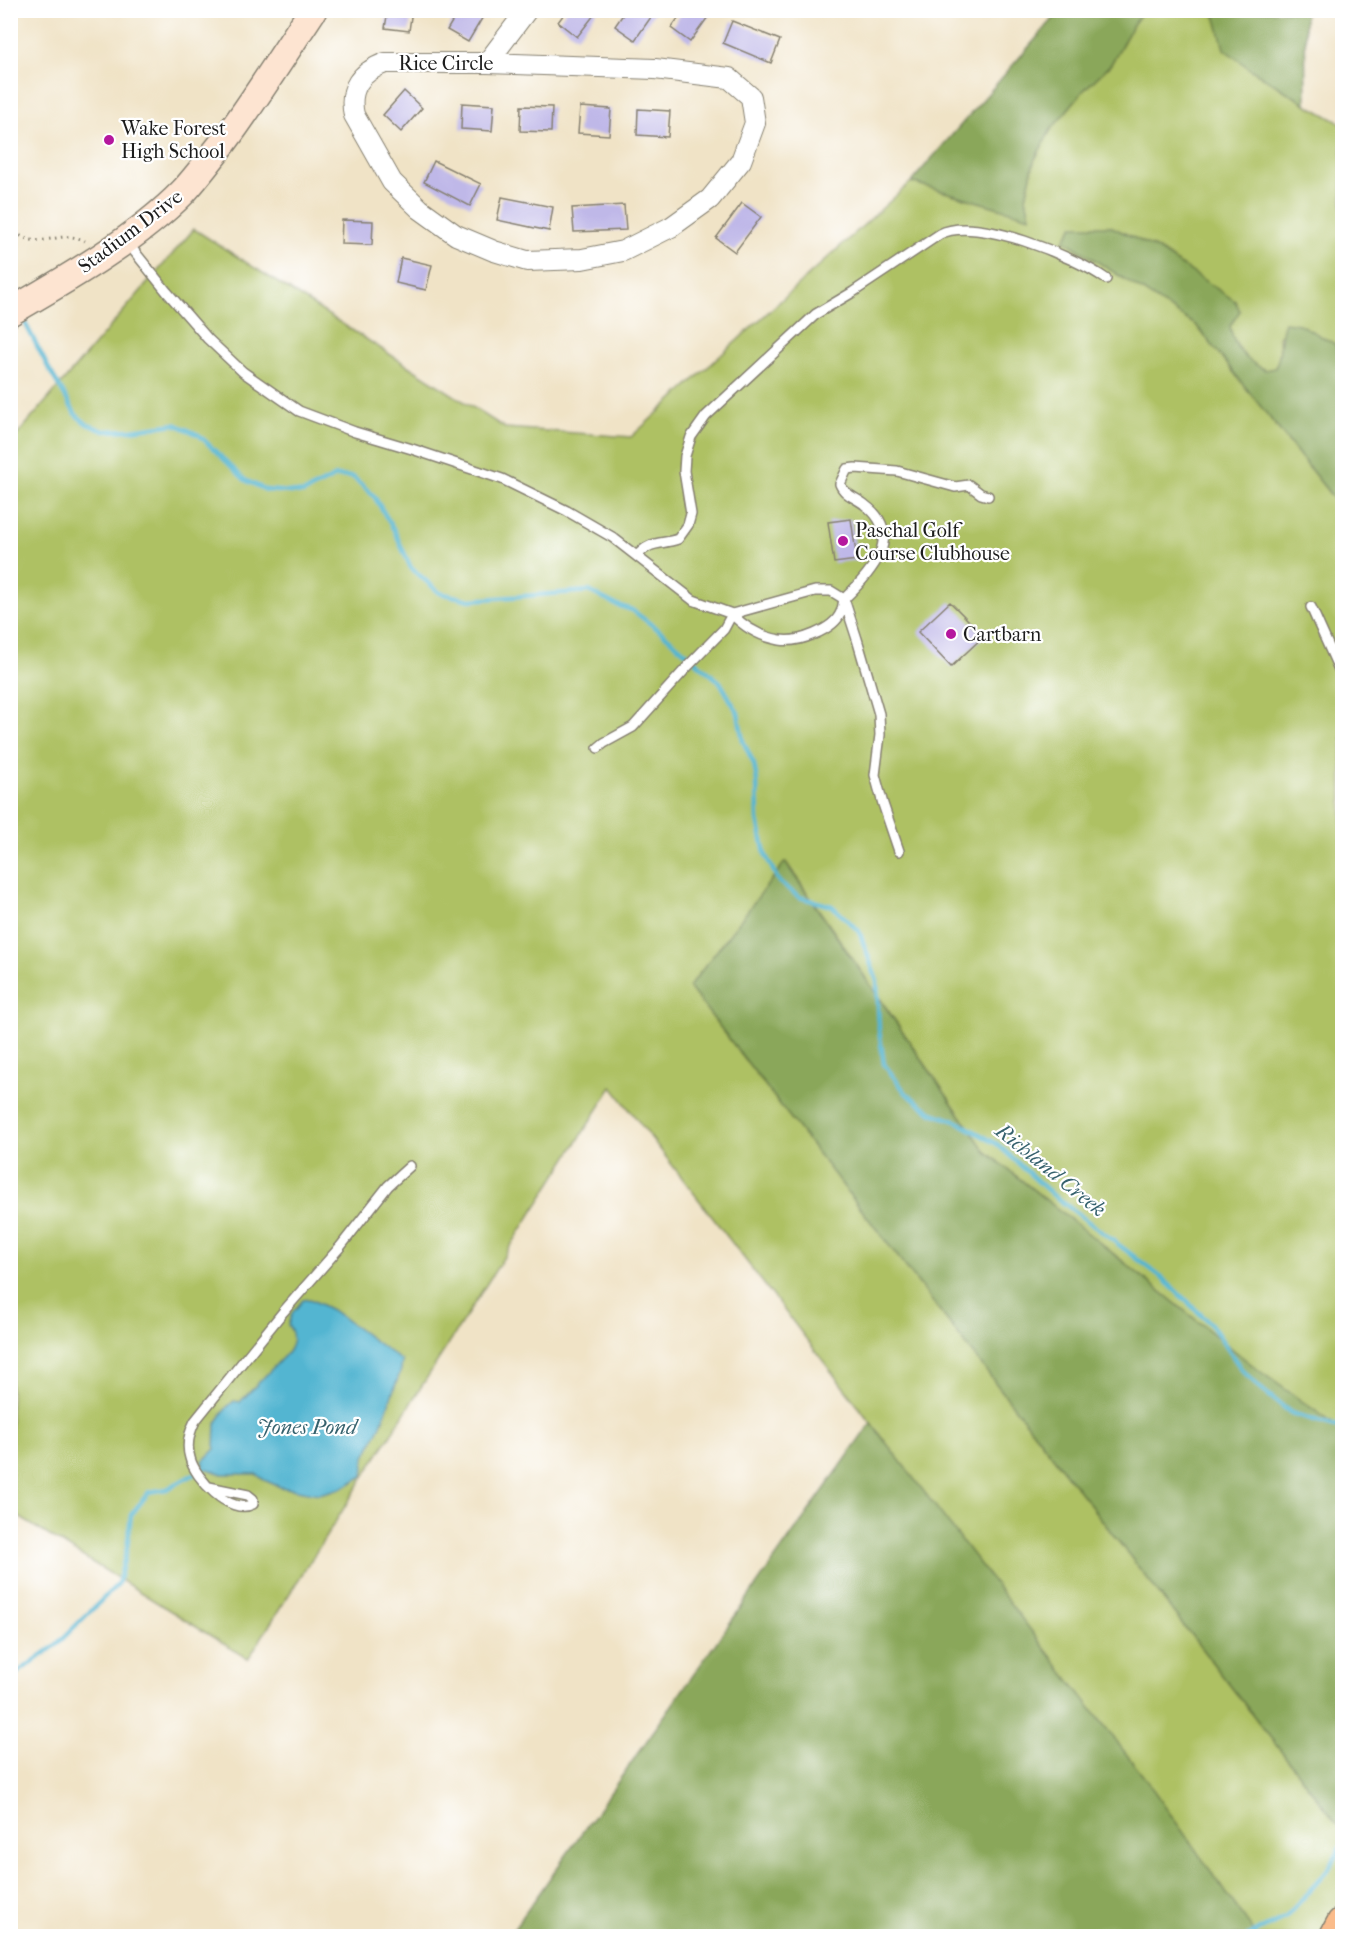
<svg xmlns="http://www.w3.org/2000/svg" width="1353" height="1947" font-family="'IM FELL French Canon',serif">
  <style>
    .green { fill: #aec164; stroke: #656e40; stroke-width: 1.5 }
    .forest { fill: #8aa75a; stroke: #53623b; stroke-width: 1.5 }
    .water { fill: #53b5d1; stroke: #386876; stroke-width: 1.5 }
    .lines { fill: none; stroke-linecap: round; stroke-linejoin: round }
    .stream { stroke: #53b5d1; stroke-width: 4.5 }
    .building { fill: #bfb8e8 }
    .lane-casing { stroke: #868071; stroke-width: 12 }
    .street-casing { stroke: #868071; stroke-width: 22 }
    .secondary-casing { stroke: #868071; stroke-width: 30 }
    .primary-casing { stroke: #868071; stroke-width: 33 }
    .path { stroke: #868071; stroke-width: 3; stroke-dasharray: 1.5 4.5; stroke-linecap: butt }
    .lane { stroke: #fff; stroke-width: 9 }
    .street { stroke: #fff; stroke-width: 20 }
    .secondary { stroke: #fde4d1; stroke-width: 27 }
    .primary { stroke: #fabc8b; stroke-width: 30 }
    .poi-dot { fill: #b5179e; stroke: #fff; stroke-width: 2 }
    .labels { text-anchor: middle; stroke-width: 4.5; stroke-linejoin: round; paint-order: stroke }
    .street-label { font-size: 20px; fill: #1c1c1c; stroke: #fff }
    .poi-label { font-size: 20px; fill: #1c1c1c; stroke: #fff; text-anchor: start }
    .water-label { font-size: 21px; font-style: italic; fill: #35616d; stroke: #fff }
  </style>
  <rect width="100%" height="100%" fill="#fff"/>
  <filter id="ink" filterUnits="userSpaceOnUse"><feTurbulence type="fractalNoise" baseFrequency=".0167" numOctaves="2"/><feDisplacementMap in="SourceGraphic" scale="12" xChannelSelector="R" yChannelSelector="G"/><feConvolveMatrix kernelMatrix="1 2 1 2 8 2 1 2 1" color-interpolation-filters="sRGB"/></filter>
  <filter id="wash" filterUnits="userSpaceOnUse"><feTurbulence type="fractalNoise" baseFrequency=".008" numOctaves="4" result="noise"/><feDisplacementMap in="SourceGraphic" scale="24" xChannelSelector="R" yChannelSelector="G"/><feGaussianBlur stdDeviation="1.35" result="paint"/><feColorMatrix in="noise" values="0 0 0 0 0 0 0 0 0 0 0 0 0 0 0 0 0 1.4 0 .05"/><feComposite in="paint" operator="in"/></filter>
  <g filter="url(#wash)">
    <rect width="100%" height="100%" fill="#f0e3c6"/>
    <path class="green" d="M1143 11H1214V15L1250 69 1306 104 1342 124V365L1335 344 1279 335 1280 357 1275 368 1265 370 1248 361 1233 340 1230 326 1235 301 1157 249 1110 226 1065 240 1197 326 1342 509V1430L1261 1372 985 1151 786 862 689 987 1342 1830V1900L1321 1936H1256L871 1423 612 1087 248 1659 11 1512V442L194 229 505 428 631 437 911 182 1030 217 1026 198 1034 161 1050 131 1084 90 1111 64 1134 23Z"/>
    <path class="forest" d="M1060 11H1143L1134 23 1111 64 1084 90 1050 131 1034 161 1026 198 1030 217 911 182Z
      M1214 11H1305L1306 104 1250 69 1224 49Z
      M1073 226H1110L1157 249 1235 301 1240 311 1230 326C1234 349 1245 360 1265 370L1275 368C1283 352 1278 338 1285 322L1299 324 1335 344 1342 365V509L1197 326 1064 240Z
      M785 862 985 1151 1261 1372 1342 1430V1830L689 987Z
      M871 1423 1144 1777 1257 1936H509Z"/>
    <path class="water" d="M310 1299 332 1310 402 1361 401 1370 381 1425 365 1457 363 1476 342 1488 319 1494 280 1487 264 1480 256 1474H222L205 1468 203 1461 215 1449 216 1423 227 1407 234 1401 240 1402 288 1352C294 1343 294 1333 288 1325L292 1313 303 1300Z"/>
    <g class="lines">
      <path class="stream" d="M22 317 49 369 76 415 87 424 104 431 131 430 175 424 199 435 245 480 266 490 303 493 336 476 353 477 374 496 394 530 411 568 440 593 470 600 589 591 614 604 632 610 664 634 720 682 738 713 743 741 754 764 757 781 758 820 765 854 779 882 799 897 832 906 859 931 877 981 879 1030 884 1064 906 1093 932 1113 956 1121 997 1144 1053 1195 1160 1276 1211 1324 1242 1370 1260 1388 1291 1413 1342 1428
        M10 1678 56 1645 118 1584 127 1548 131 1515 149 1492 167 1489 205 1468
        M1247 1936 1286 1917 1328 1870 1342 1846"/>
    </g>
    <g id="blocks">
      <path class="building" d="M388 10H412L409 31 385 28Z
        M459 10H487L468 42 447 30Z
        M567 10H598L577 37 558 22Z
        M626 10H656L635 40 615 26Z
        M684 10H713L690 42 671 28Z
        M732 21 780 40 771 63 723 43Z
        M404 91 422 108 401 132 383 115Z
        M462 103 494 105 492 131 461 129Z
        M521 106 552 107 551 132 520 131Z
        M580 107 611 109 609 135 578 133Z
        M638 109 670 111 668 137 637 135Z
        M434 161 481 184 470 206 424 182Z
        M502 197 553 207 549 231 497 220Z
        M742 203 761 217 735 252 716 238Z
        M624 205 626 230 574 232 572 208Z
        M342 220 373 221 372 245 341 244Z
        M401 258 432 265 426 290 396 283Z
        M851 519 857 560 834 563 828 522Z
        M950 602 984 636 951 667 918 632Z"/>
    </g>
  </g>
  <g filter="url(#ink)">
    <use href="#blocks" fill-opacity="0" stroke="#868071" stroke-width="1.5"/>
    <g class="lines">
      <g class="lane-casing">
        <path id="lane" d="M126 241 167 292 208 339 243 372 299 411 355 432 412 449 502 479 567 511 612 537 693 600 732 614 815 591H831L844 599C843 603 843 608 841 612 834 630 798 643 780 640 762 637 745 628 732 614L724 629 689 665 633 727 604 743 598 748
          M637 556C650 540 661 545 678 539L688 525 691 514 684 471 685 456 691 437 706 416 816 314 853 292 940 234C975 215 1076 257 1106 279
          M1311 607 1342 676
          M899 851 883 804 875 775 880 735 879 714 857 639 844 599C870 574 906 535 865 505 857 498 844 495 840 484L847 469 855 468 897 471 955 487 969 485 981 494 988 496
          M209 1487 248 1495 253 1499V1504C230 1516 195 1478 190 1458 186 1445 189 1433 195 1421L283 1312 340 1247 388 1186 410 1166"/>
      </g>
      <g class="street-casing">
        <path id="street" d="M385 63H487L655 69 729 78 751 97 755 123 741 161 710 199 671 227 623 251 582 259 527 261 494 251 456 235 420 209 392 182 354 115C348 88 361 72 385 63Z
          M487 63 527 10"/>
      </g>
      <g class="secondary-casing">
        <path id="secondary" d="M10 312C67 279 137 239 183 192 197 177 210 159 223 143 255 100 283 55 313 10"/>
      </g>
      <g class="primary-casing">
        <path id="primary" d="M1335 1936 1342 1923"/>
      </g>
      <path class="path" d="M10 229C16 232 21 237 27 239 47 245 64 230 85 241"/>
      <use href="#lane" class="lane"/>
      <use href="#street" class="street"/>
      <use href="#secondary" class="secondary"/>
      <use href="#primary" class="primary"/>
    </g>
  </g>
  <g class="poi-dot">
    <circle cx="109" cy="140" r="6"/>
    <circle cx="843" cy="541" r="6"/>
    <circle cx="951" cy="634" r="6"/>
  </g>
  <g class="labels">
    <g class="street-label">
      <text x="446" y="70">Rice Circle</text>
      <text transform="translate(130 231) rotate(-37)" y="7">Stadium Drive</text>
    </g>
    <g class="poi-label">
      <text x="121" y="135">Wake Forest<tspan x="121" dy="23">High School</tspan></text>
      <text x="855" y="537">Paschal Golf<tspan x="855" dy="23">Course Clubhouse</tspan></text>
      <text x="963" y="641">Cartbarn</text>
    </g>
    <g class="water-label">
      <text transform="translate(1051 1170) rotate(39)" y="7">Richland Creek</text>
      <text x="307" y="1434">Jones Pond</text>
    </g>
  </g>
  <rect width="1353" height="1947" fill="none" stroke="#fff" stroke-width="36"/>
</svg>
